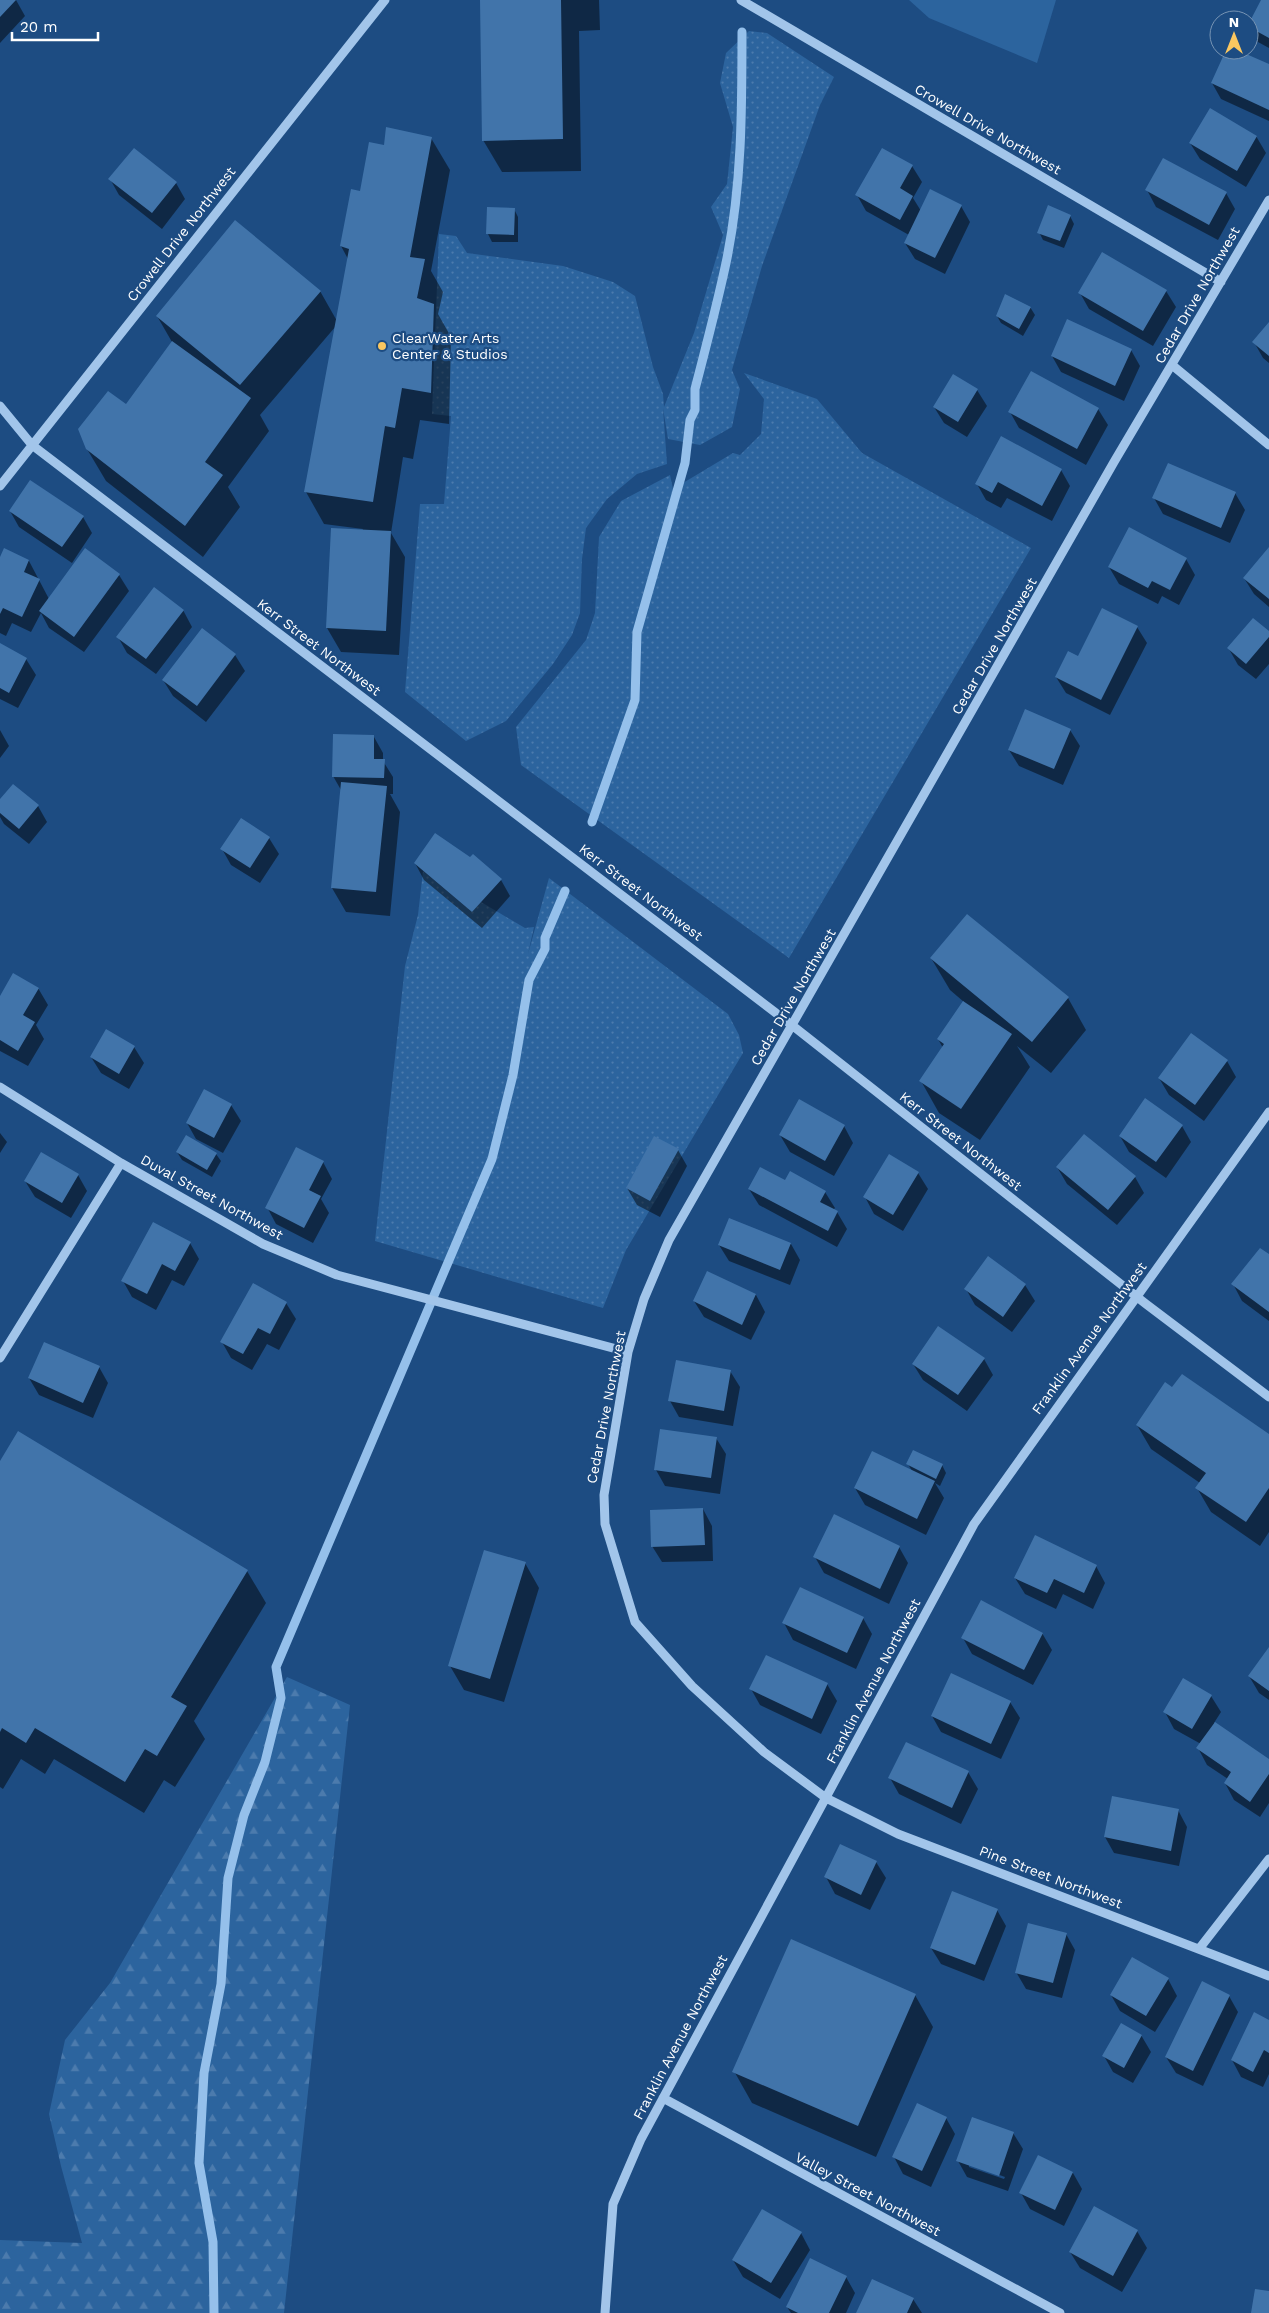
<svg xmlns="http://www.w3.org/2000/svg" width="1269" height="2313" font-family="'Work Sans',sans-serif">
  <style>
    .grass { fill: url(#grass-dots) }
    .forest { fill: url(#forest-firs) }
    .pitch { fill: #2c649e }
    .shadow { fill: #0007; fill-rule: evenodd }
    .lines { fill: none; stroke-linecap: round; stroke-linejoin: round }
    .stream { stroke: #95c0eb; stroke-width: 9 }
    .building { fill: #4174aa }
    .minor { stroke: #a2c5ea; stroke-width: 9 }
    .poi-dot { fill: #fac760; stroke: #1d4c82; stroke-width: 2 }
    .labels { text-anchor: middle; stroke-width: 4.5; stroke-linejoin: round; paint-order: stroke }
    .street-label { font-size: 14px; fill: #fff; stroke: #1d4c82 }
    .poi-label { font-size: 14px; fill: #fff; stroke: #1d4c82; text-anchor: start }
  </style>
  <defs>
    <pattern id="grass-dots" width="8" height="8" patternUnits="userSpaceOnUse" patternTransform="scale(1.25)"><rect width="8" height="8" fill="#2c649e"/><path d="M2 2h.1M6 6h.1" fill="none" stroke="#4c7bad" stroke-width="1.8" stroke-linecap="round"/></pattern>
    <pattern id="forest-firs" width="22" height="20" patternUnits="userSpaceOnUse" patternTransform="scale(1.25)"><rect width="22" height="20" fill="#2c649e"/><path d="M5 1l3.5 6h-7zM16 11l3.5 6h-7z" fill="#4c7bad"/></pattern>
  </defs>
  <rect width="100%" height="100%" fill="#1d4c82"/>
  <path class="grass" d="M749 31 767 33 834 77 820 105 762 266 732 370 740 389 732 427 700 445 668 439 663 408 667 464 637 474 607 499 586 528 582 559 580 613 572 635 553 664 506 721 466 741 405 692 420 504H444L451 416 432 414 439 234 456 236 467 253 563 266 613 282 635 296 653 367 663 394 664 407 694 333 723 235 711 207 727 184 733 127 720 83 726 53Z
    M744 373 817 399 862 453 1031 548 789 958 521 765 516 727 586 640 595 613 599 537 621 501 670 475 673 489 733 453 740 455 761 434 764 399Z
    M423 871 472 912 481 902 525 928 534 927 528 954 549 878 728 1014 739 1035 743 1053 626 1250 603 1308 375 1241 405 966 418 915Z"/>
  <path class="forest" d="M287 1677 350 1705 284 2313H0V2240L82 2243 61 2166 49 2114 65 2040 110 1983Z"/>
  <path class="pitch" d="M909 0H1056L1037 63 929 18Z"/>
  <path class="shadow" d="M0 0H16L25 16 0 43Z
    M482 0H599L600 30 579 31 581 171 502 172 483 140Z
    M1263 0H1269V48L1258 42 1249 27Z
    M1227 50H1234L1269 66V121L1221 99 1212 83Z
    M1256 136 1266 153 1246 187 1200 159 1190 143Z
    M431 138 450 170 431 271 443 292 438 314 451 337 449 424 420 420 413 459 403 457 391 533 405 557 399 655 341 652 327 628 363 529 324 524 306 492 336 326 260 415 269 431 228 487 240 507 203 557 106 481 87 449 126 406 172 342 157 316 320 291 337 321 348 259 341 246 361 193 385 147Z
    M912 166 922 182 913 198 921 211 961 206 970 222 945 274 915 259 905 243 909 235 866 211 857 195Z
    M110 179 176 183 185 199 162 229 119 195Z
    M1147 190 1226 193 1235 209 1218 240 1156 207Z
    M488 208 514 209 518 217V242H492L488 234Z
    M1070 216 1074 224 1064 248 1043 240 1039 232Z
    M1102 254 1166 291 1176 307 1153 346 1089 309 1080 293Z
    M1030 307 1035 315 1023 336 1001 323 997 316Z
    M1269 324V363L1263 358 1254 342Z
    M1131 350 1140 366 1124 401 1061 372 1052 356Z
    M977 390 987 406 967 437 944 423 934 407Z
    M1098 409 1108 425 1086 465 1019 428 1010 412Z
    M1061 470 1070 486 1052 521 1007 498 1001 508 986 500 977 484Z
    M1235 493 1245 510 1230 543 1163 514 1154 498Z
    M10 511 83 517 92 533 72 563 19 527Z
    M1269 548V607L1254 594 1244 578Z
    M5 550 29 561 49 599 119 575 129 591 84 652 49 628 41 613 31 632 12 623 6 636 0 633V560Z
    M1186 559 1195 575 1179 605 1162 596 1158 604 1119 584 1109 567Z
    M183 610 192 627 156 674 127 653 118 637Z
    M1137 627 1147 643 1110 715 1066 693 1056 677 1079 658Z
    M202 630 235 655 245 671 206 722 173 696 163 680Z
    M1269 633V664L1256 679 1238 665 1229 649Z
    M0 645 26 659 36 675 18 708 0 699Z
    M0 730 9 746 0 758Z
    M1070 730 1080 746 1063 785 1019 766 1009 750Z
    M374 737 383 753V761L393 777V794H390L400 812 390 916 346 912 332 888 341 790 333 776Z
    M0 801 38 806 47 822 29 844 4 824 0 817Z
    M269 838 279 854 260 883 231 865 222 849Z
    M415 863 501 880 510 896 482 928 424 880Z
    M931 958 1068 998 1086 1030 1051 1073 1017 1046 1030 1067 980 1140 939 1113 921 1081 943 1048 938 1039 964 1002 950 990Z
    M38 988 48 1005 36 1025 44 1039 28 1066 0 1051V998Z
    M134 1047 144 1063 129 1089 101 1073 91 1057Z
    M1227 1061 1236 1077 1204 1121 1169 1095 1159 1078Z
    M231 1105 241 1121 223 1153 196 1139 187 1123Z
    M844 1126 853 1143 834 1176 790 1152 780 1135Z
    M1182 1126 1191 1142 1166 1178 1129 1152 1120 1136Z
    M0 1133 7 1142 0 1153Z
    M678 1150 687 1166 660 1217 637 1205 627 1188Z
    M177 1152 216 1154 221 1161 212 1177 182 1160Z
    M323 1162 332 1179 321 1199 329 1213 313 1243 276 1224 267 1207Z
    M1057 1167 1135 1177 1144 1193 1117 1225 1067 1184Z
    M918 1173 928 1189 903 1231 874 1214 865 1197Z
    M78 1175 87 1191 71 1218 35 1197 25 1181Z
    M786 1181 825 1192 835 1208 833 1210 837 1212 847 1229 837 1247 759 1205 749 1189Z
    M190 1243 199 1259 184 1286 172 1280 156 1310 132 1297 123 1281Z
    M791 1244 800 1260 790 1285 729 1261 719 1245Z
    M1269 1255V1321L1242 1301 1233 1284Z
    M708 1273 756 1295 765 1312 751 1340 704 1317 694 1301Z
    M253 1285 286 1303 296 1319 279 1350 267 1344 252 1370 231 1358 222 1342Z
    M1025 1285 1035 1301 1012 1332 975 1305 966 1289Z
    M984 1359 993 1375 967 1411 923 1380 913 1364Z
    M99 1367 108 1383 93 1418 39 1395 29 1378Z
    M730 1371 740 1387 733 1426 679 1417 670 1401Z
    M1173 1389 1269 1436V1532L1260 1546 1211 1512 1197 1488 1200 1483 1151 1449 1137 1425Z
    M716 1438 726 1454 720 1494 665 1486 656 1470Z
    M0 1463 247 1571 266 1603 194 1721 205 1739 175 1787 164 1780 144 1813 54 1759 45 1774 21 1759 3 1789 0 1787Z
    M908 1464 942 1465 946 1473 940 1486 935 1483 944 1498 926 1535 865 1505 855 1488 912 1471Z
    M703 1509 712 1526 713 1561 662 1562 652 1546Z
    M899 1547 908 1563 889 1604 824 1573 815 1557Z
    M525 1563 539 1588 504 1702 464 1690 450 1666Z
    M1096 1566 1105 1583 1093 1609 1063 1594 1056 1609 1025 1594 1015 1578Z
    M863 1618 872 1634 856 1669 793 1640 784 1623Z
    M1042 1633 1052 1650 1033 1685 972 1654 963 1638Z
    M1269 1649V1700L1259 1693 1249 1676Z
    M827 1684 837 1701 821 1734 760 1705 751 1689Z
    M1211 1696 1221 1712 1214 1723 1269 1761V1803L1260 1817 1234 1800 1225 1783 1228 1779 1207 1765 1198 1748 1201 1744 1174 1729 1165 1712Z
    M1010 1702 1020 1718 1001 1759 941 1732 932 1716Z
    M968 1772 978 1789 961 1824 899 1794 890 1778Z
    M1178 1810 1187 1827 1179 1866 1114 1853 1105 1837Z
    M876 1862 886 1878 870 1910 835 1894 826 1877Z
    M997 1910 1006 1926 984 1981 941 1964 931 1948Z
    M1066 1934 1075 1950 1062 1998 1026 1989 1016 1972Z
    M1168 1979 1177 1996 1155 2032 1120 2011 1111 1995Z
    M915 1995 933 2027 876 2157 752 2103 734 2071Z
    M1229 1996 1238 2012 1203 2086 1176 2073 1166 2057Z
    M1269 2021V2074L1263 2087 1241 2077 1232 2060Z
    M1141 2035 1151 2052 1133 2083 1113 2072 1104 2056Z
    M946 2118 955 2134 931 2187 903 2174 894 2157Z
    M1013 2133 1023 2149 1008 2191 967 2177 958 2161ZM969 2164 1005 2177 1004 2179 969 2167Z
    M1073 2173 1082 2189 1064 2226 1030 2209 1021 2193Z
    M1095 2208 1137 2231 1147 2248 1122 2292 1080 2268 1070 2252Z
    M801 2233 810 2250 780 2299 743 2277 733 2260Z
    M846 2277 855 2293 846 2313H791L787 2307Z
    M913 2299 922 2313H857Z"/>
  <g class="lines">
    <path class="stream" d="M592 822 635 700 637 632 685 463 690 420 695 410V389C706 347 717 305 726 263 742 187 742 109 742 32
      M214 2313 213 2242 199 2163 204 2073 221 1984 228 1878 244 1815 265 1762 281 1698 276 1667 492 1159 513 1075 529 980 545 949V938L565 891"/>
  </g>
  <path class="building" d="M0 0H16L0 17Z
    M480 0H561L563 139 482 141Z
    M1261 0H1269V38L1249 27V23Z
    M1226 50H1237L1269 64V110L1211 83Z
    M1210 108 1257 136 1237 171 1189 143Z
    M386 127 432 137 410 257 425 259 417 298 434 304 431 393 402 388 395 428 385 426 373 502 304 492 349 249 340 246 351 189 360 191 369 142 384 145Z
    M134 148 177 182 152 213 108 179Z
    M882 148 913 165 900 188 913 196 900 220 855 195Z
    M1163 158 1227 192 1209 225 1145 190Z
    M930 189 962 205 935 258 904 243Z
    M1048 205 1071 215 1060 241 1037 233Z
    M487 207 515 208 514 235 486 234Z
    M235 220 321 291 240 385 156 316Z
    M1102 252 1167 290 1143 331 1078 293Z
    M1005 294 1031 307 1019 329 996 316Z
    M1067 319 1132 349 1115 386 1051 356Z
    M1269 322V356L1252 342Z
    M172 341 251 398 205 462 223 475 185 526 86 449 78 429 108 391 126 404Z
    M1031 371 1099 408 1077 449 1008 412Z
    M953 374 978 389 958 422 933 407Z
    M1001 436 1062 469 1042 506 998 482 992 493 975 484Z
    M1168 463 1236 492 1221 528 1152 498Z
    M30 480 84 516 62 547 9 511Z
    M1129 527 1187 558 1170 590 1152 581 1148 588 1108 567Z
    M331 528 391 531 386 631 326 628Z
    M1269 547V599L1243 578Z
    M4 548 29 560 24 572 40 579 22 617 3 608 0 614V557Z
    M85 548 120 574 74 637 39 611Z
    M154 587 184 610 146 659 116 637Z
    M1102 608 1138 626 1101 700 1055 677 1068 651 1078 656Z
    M1253 618 1269 631V637L1246 664 1227 648Z
    M202 628 236 654 197 706 162 680Z
    M0 643 27 658 9 693 0 688Z
    M1025 709 1071 729 1054 769 1008 750Z
    M333 734 374 735V759H385L384 778 332 777Z
    M341 782 387 786 376 892 331 888Z
    M13 784 39 805 19 829 0 813V799Z
    M241 818 270 837 250 868 220 849Z
    M435 833 470 857 473 854 502 879 472 912 414 863Z
    M967 914 1069 997 1032 1042 930 958Z
    M13 973 39 988 23 1015 35 1022 18 1051 0 1040V996Z
    M963 1001 1012 1034 961 1109 919 1081 944 1044 937 1039Z
    M106 1029 135 1046 119 1074 90 1057Z
    M1191 1033 1228 1060 1195 1105 1158 1078Z
    M204 1089 232 1104 214 1138 186 1123Z
    M1145 1098 1183 1125 1156 1162 1119 1136Z
    M799 1099 845 1125 825 1161 779 1135Z
    M1084 1134 1136 1176 1108 1210 1056 1167Z
    M186 1135 217 1153 207 1170 176 1152Z
    M654 1136 679 1149 650 1201 626 1188Z
    M296 1147 324 1161 309 1190 321 1196 304 1228 265 1208Z
    M41 1152 79 1174 62 1203 24 1181Z
    M889 1154 919 1172 893 1215 863 1197Z
    M760 1167 785 1180 790 1171 826 1191 820 1202 838 1211 828 1231 748 1189Z
    M729 1218 791 1243 780 1270 718 1245Z
    M153 1222 191 1242 175 1271 162 1264 147 1294 121 1281Z
    M1260 1248 1269 1254V1312L1231 1284Z
    M988 1256 1026 1284 1003 1317 964 1289Z
    M707 1271 756 1294 742 1325 693 1301Z
    M253 1283 287 1302 270 1334 258 1328 243 1354 220 1342Z
    M938 1326 985 1358 958 1395 912 1364Z
    M44 1342 100 1366 83 1403 28 1378Z
    M676 1360 731 1370 724 1411 668 1401Z
    M1182 1374 1269 1434V1488L1246 1522 1195 1488 1206 1473 1136 1425 1165 1382 1172 1387Z
    M660 1429 717 1437 711 1478 654 1470Z
    M18 1431 248 1570 171 1697 187 1706 157 1756 145 1749 125 1782 35 1728 26 1743 2 1728 0 1732V1461Z
    M913 1450 943 1464 936 1479 906 1464Z
    M872 1451 935 1481 917 1519 854 1488Z
    M703 1508 705 1545 651 1547 650 1510Z
    M834 1514 900 1546 880 1589 813 1557Z
    M1035 1535 1097 1565 1084 1593 1054 1579 1047 1593 1014 1578Z
    M484 1550 526 1562 490 1679 448 1666Z
    M800 1587 864 1617 847 1653 782 1623Z
    M981 1600 1043 1633 1024 1670 961 1638Z
    M1269 1647V1691L1248 1676Z
    M766 1655 828 1683 812 1719 749 1689Z
    M951 1673 1011 1701 991 1744 931 1716Z
    M1183 1678 1212 1695 1192 1729 1163 1712Z
    M1215 1722 1269 1759V1774L1250 1802 1224 1783 1231 1772 1196 1748Z
    M906 1742 969 1771 952 1808 888 1778Z
    M1112 1796 1179 1809 1171 1851 1104 1837Z
    M840 1844 877 1861 861 1895 824 1877Z
    M952 1891 998 1909 975 1965 930 1948Z
    M1028 1923 1067 1933 1053 1983 1015 1973Z
    M791 1939 916 1994 858 2126 732 2072Z
    M1132 1957 1169 1978 1146 2016 1110 1995Z
    M1202 1981 1230 1995 1193 2071 1165 2057Z
    M1254 2012 1269 2020V2053L1264 2050 1253 2072 1231 2060Z
    M1121 2023 1142 2035 1124 2068 1102 2056Z
    M917 2103 947 2117 922 2171 892 2157Z
    M972 2117 1014 2132 999 2176 956 2161Z
    M1038 2155 1073 2172 1055 2210 1019 2193Z
    M1094 2206 1138 2230 1113 2276 1069 2252Z
    M762 2209 802 2232 771 2283 732 2260Z
    M810 2258 847 2276 829 2313H798L786 2307Z
    M872 2279 914 2298 907 2313H856Z
    M1255 2289 1269 2291V2313H1251Z"/>
  <g class="lines">
    <path class="minor" d="M741 0 1221 282
      M1269 200 1114 462 669 1240 644 1299 628 1352 604 1495 605 1524 635 1622 692 1686 764 1752 826 1798 898 1834 1269 1976
      M1172 365 1269 445
      M0 406 32 445 793 1026 1146 1304 1269 1397
      M0 486 385 0
      M0 1087 121 1163 263 1244 337 1275 628 1352
      M0 1358 121 1163
      M1199 1949 1269 1859
      M663 2098 1060 2313
      M605 2313 613 2204 641 2139 974 1524 1269 1112"/>
  </g>
  <circle class="poi-dot" cx="382" cy="346" r="5"/>
  <g class="labels">
    <g class="street-label">
      <text transform="translate(988 129) rotate(30)" y="5">Crowell Drive Northwest</text>
      <text transform="translate(181 234) rotate(-52)" y="5">Crowell Drive Northwest</text>
      <text transform="translate(1197 295) rotate(-60)" y="5">Cedar Drive Northwest</text>
      <text transform="translate(994 646) rotate(-60)" y="5">Cedar Drive Northwest</text>
      <text transform="translate(319 647) rotate(37)" y="5">Kerr Street Northwest</text>
      <text transform="translate(641 892) rotate(37)" y="5">Kerr Street Northwest</text>
      <text transform="translate(793 997) rotate(-60)" y="5">Cedar Drive Northwest</text>
      <text transform="translate(961 1141) rotate(38)" y="5">Kerr Street Northwest</text>
      <text transform="translate(212 1197) rotate(29)" y="5">Duval Street Northwest</text>
      <text transform="translate(1089 1338) rotate(-54)" y="5">Franklin Avenue Northwest</text>
      <text transform="translate(606 1407) rotate(-79)" y="5">Cedar Drive Northwest</text>
      <text transform="translate(873 1681) rotate(-62)" y="5">Franklin Avenue Northwest</text>
      <text transform="translate(1051 1877) rotate(21)" y="5">Pine Street Northwest</text>
      <text transform="translate(680 2037) rotate(-62)" y="5">Franklin Avenue Northwest</text>
      <text transform="translate(868 2194) rotate(28)" y="5">Valley Street Northwest</text>
    </g>
    <g class="poi-label">
      <text x="392" y="343">ClearWater Arts<tspan x="392" dy="16">Center &amp; Studios</tspan></text>
    </g>
  </g>
  <g transform="translate(1234 35)"><circle r="24" fill="#1d4c82" stroke="#7794b4"/>
  <path d="M0-4L9 19L0 12L-9 19Z" fill="#fac760"/>
  <text y="-8" font-size="14" font-weight="bold" text-anchor="middle" fill="#ffffff">N</text>
  </g>
  <path d="M12 32v8h86v-8" fill="none" stroke="#ffffff" stroke-width="2.5"/>
  <text x="20" y="32" font-size="15" fill="#ffffff" stroke="#1d4c82" stroke-width="4" paint-order="stroke">20 m</text>
</svg>
